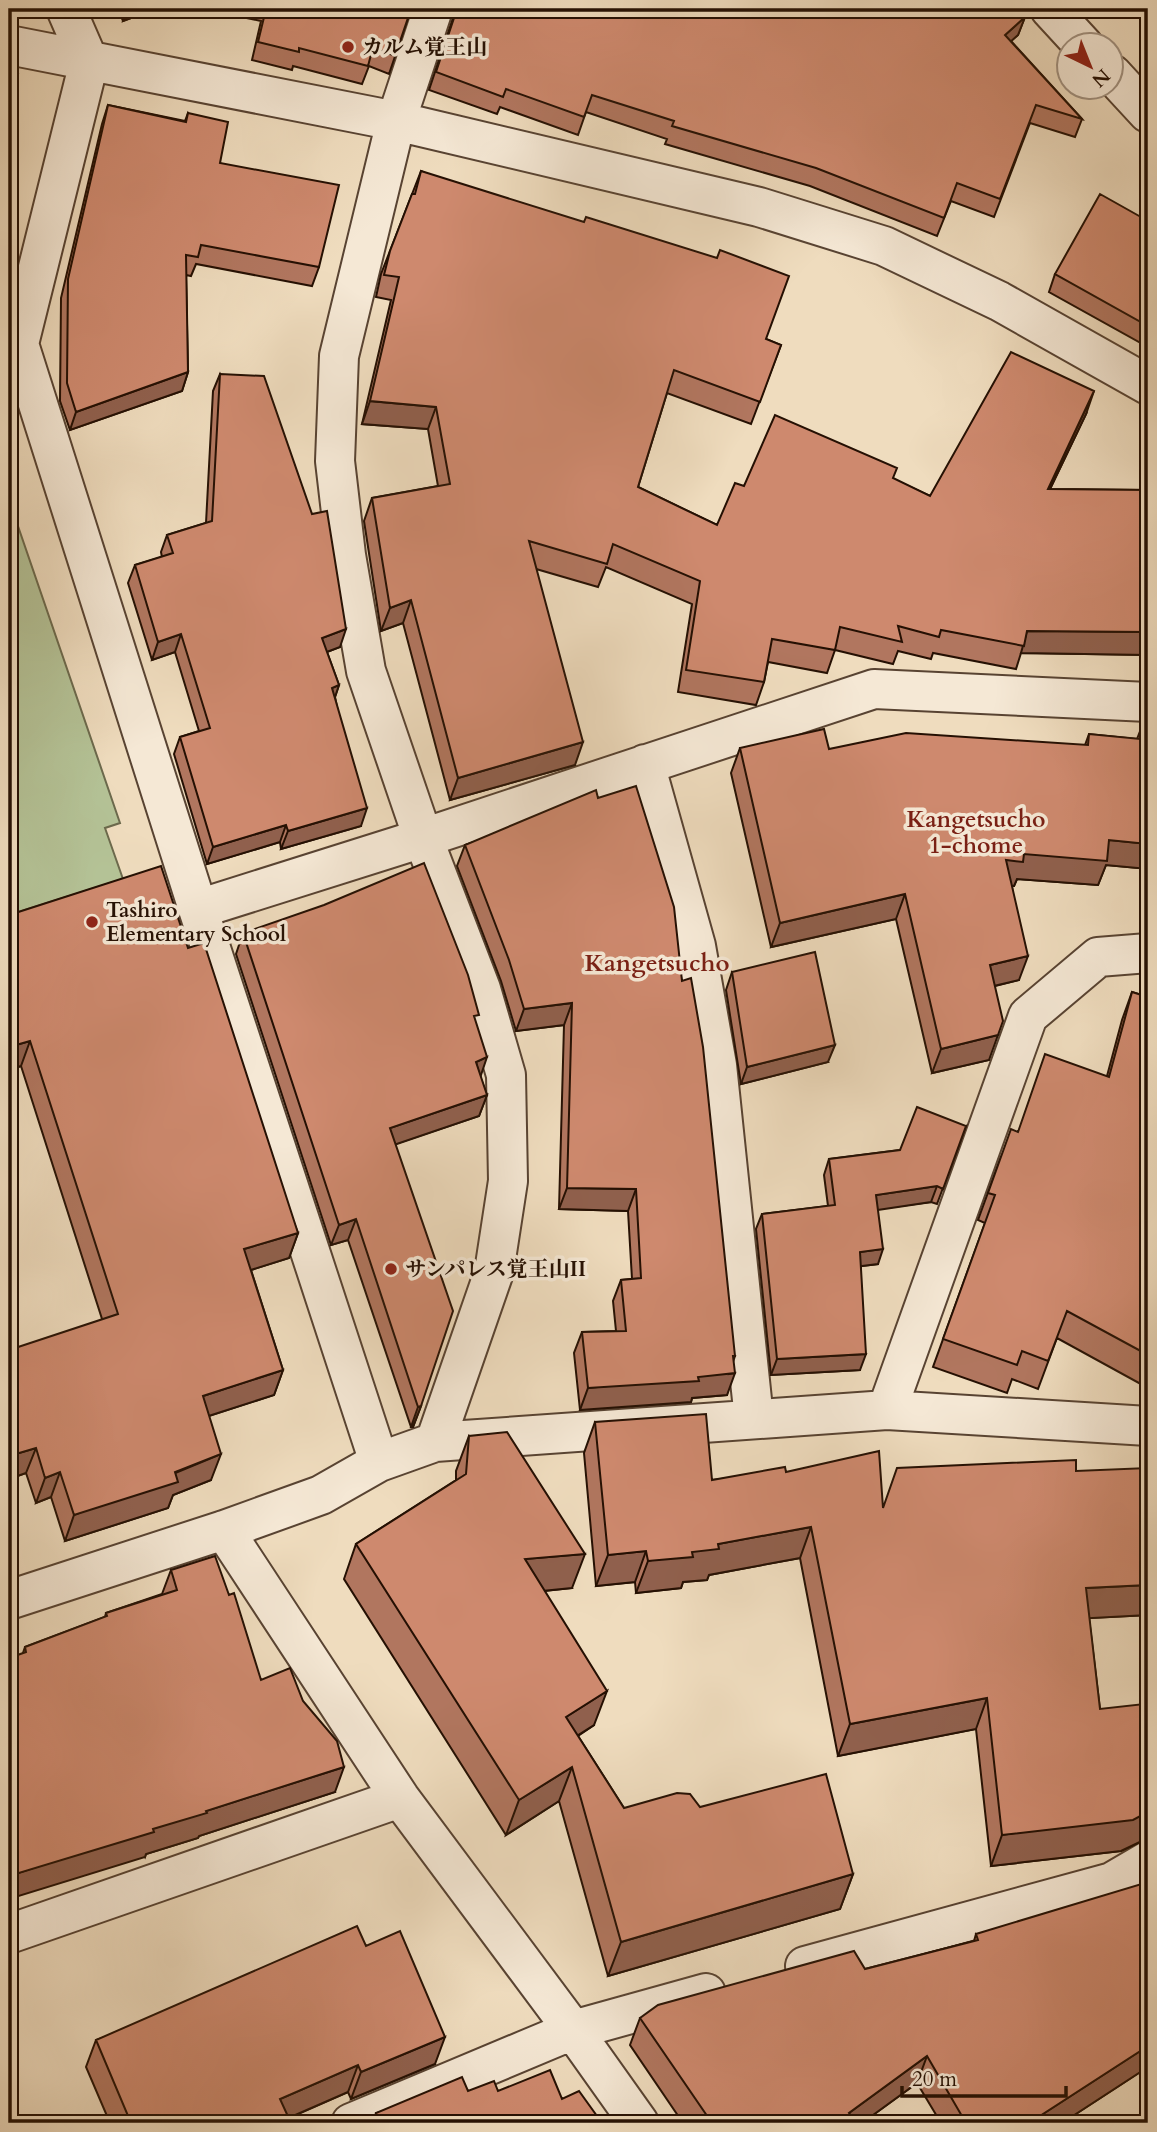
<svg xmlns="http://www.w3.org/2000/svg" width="1157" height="2132" font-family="Cardo,'Noto Serif JP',serif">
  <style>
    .green { fill: #b4c296; stroke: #6c694c; stroke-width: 2 }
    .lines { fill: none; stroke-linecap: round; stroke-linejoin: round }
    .minor-casing { stroke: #584332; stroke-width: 42 }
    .minor { stroke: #f5e8d5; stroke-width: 38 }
    .wall { fill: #b1765f; stroke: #251003; stroke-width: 2 }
    .shaded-wall { fill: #90604d; stroke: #251003; stroke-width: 2 }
    .building { fill: #ce896e; stroke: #251003; stroke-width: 2 }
    .poi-dot { fill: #8f2418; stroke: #f5e8d5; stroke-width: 2.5 }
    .labels { text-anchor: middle; stroke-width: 7; stroke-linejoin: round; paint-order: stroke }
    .poi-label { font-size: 21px; font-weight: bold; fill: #251003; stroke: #f5e8d5; text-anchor: start }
    .neighbourhood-label { font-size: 23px; font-weight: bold; fill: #7a1f14; stroke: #f5e8d5 }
    .quarter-label { font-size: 24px; font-weight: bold; fill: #7a1f14; stroke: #f5e8d5 }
  </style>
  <rect width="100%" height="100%" fill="#efdcbe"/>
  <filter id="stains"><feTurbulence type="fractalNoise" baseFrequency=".00286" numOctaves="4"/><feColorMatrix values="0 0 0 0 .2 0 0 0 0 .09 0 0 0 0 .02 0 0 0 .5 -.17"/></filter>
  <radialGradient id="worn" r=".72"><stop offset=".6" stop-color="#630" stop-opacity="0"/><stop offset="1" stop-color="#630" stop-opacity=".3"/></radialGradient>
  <path class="green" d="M9 500 120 823 105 828 123 879 9 915Z"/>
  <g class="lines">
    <g class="minor-casing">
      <path id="minor" d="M66 9 89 62 19 344 198 909 379 1462
        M433 9 396 121 339 356 335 461 346 555 366 671 423 838 481 989 506 1075 508 1181 494 1272 435 1442
        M1050 9 1084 46
        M9 45 396 121 759 207 884 246 999 301 1148 385
        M1112 74 1148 113
        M645 764 696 946 717 1065 754 1419
        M198 909 423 838 874 689 1148 702
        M887 1410 1028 1016 1098 957 1148 953
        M224 1530 400 1798 573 2030 639 2123
        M9 1600 224 1530 321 1495 379 1462 435 1442 887 1410 1148 1426
        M9 1934 400 1798
        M805 1966 1112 1882 1148 1861
        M351 2123 573 2030 706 1993"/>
    </g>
    <use href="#minor" class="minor"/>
  </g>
  <path class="wall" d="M90 9H110L92 15Z
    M118 9H155L123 21Z
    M203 9H411L389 74 369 66 362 84 293 66 292 70 252 60 261 21Z
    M454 9H1017L1025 17 1018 35 1011 41 1082 119 1075 137 1030 123 994 217 951 201 937 236 810 186 665 144 667 139 586 112 578 135 500 107 497 114 429 90 454 15Z
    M108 105 185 121 188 113 220 163 319 267 312 286 196 264 191 276 186 275 188 372 182 391 70 430 60 401 61 298 102 124Z
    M421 171 766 339 781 345 751 424 667 393 638 487 717 525 744 486 893 479 930 496 1086 414 1050 489 1148 490V655L1021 653 1016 669 933 653 931 659 898 651 893 664 835 650 827 673 768 662 764 682 756 705 678 692 692 604 606 567 598 587 536 569 575 765 450 800 403 623 381 631 364 521 372 498 438 486 428 429 362 424 391 300 376 297 381 274Z
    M1148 221V347L1049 292 1055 274Z
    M220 374 340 647 327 652 339 685 335 697 361 826 281 849 280 842 207 864 174 754 180 737 199 731 175 652 152 660 128 583 135 565 162 557 161 552 167 535 206 523 213 391Z
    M1142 726 1148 727V869L1106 865 1098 885 1017 879 1014 886H1012L1019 980 995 986 989 1060 932 1073 896 919 771 947 731 773 740 748 829 749 1085 745 1089 734 1137 739Z
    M598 798 682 981 733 1361 727 1395 692 1398 691 1402 580 1410 574 1353 582 1332 616 1331 613 1301 621 1280 632 1279 628 1211 559 1209 564 1025 516 1031 501 981 457 866 465 845Z
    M9 915 188 948 298 1233 289 1258 251 1270 283 1370 274 1395 209 1416 211 1480 173 1495 168 1508 65 1541 51 1497 36 1503 26 1473 9 1479 102 1319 21 1066 9 1070Z
    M243 933 476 1024 480 1076 487 1095 479 1116 395 1144 421 1406 413 1427H411L348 1240 331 1245 236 954Z
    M732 972 828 1062 741 1084 726 990Z
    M1132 992 1148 997V1388L1057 1338 1038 1389 1012 1379 1007 1393 933 1367 985 1223 978 1220 1001 1157 1017 1132 1107 1076 1122 1020Z
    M966 1126 937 1204 931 1202 878 1209V1264L861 1266 860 1370 771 1375 756 1229 762 1214 828 1206 824 1175 829 1159 900 1150Z
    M595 1422 712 1480 786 1472 882 1508 1076 1471 1148 1615 1089 1618 1100 1709 1144 1840 1121 1851 991 1866 976 1729 838 1756 800 1558 709 1575 707 1580 683 1582 681 1588 636 1593 635 1582 596 1586 584 1453Z
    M469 1436 572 1588 544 1591 594 1725 578 1736 624 1808 700 1807 853 1874 840 1909 608 1976 559 1801 506 1835 344 1579 356 1544 456 1480V1471Z
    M171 1570 261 1680 335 1792 199 1836 198 1838 146 1854 145 1857 23 1653 25 1647 105 1617 106 1613 162 1594Z
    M976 1934 1148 2067 1062 2123H941L917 2083 862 2123H683L630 2045 640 2018 865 1969 974 1941Z
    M366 1946 435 2064 351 2099 348 2092 289 2118 291 2123H110L86 2067 96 2040Z
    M468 2091H498L562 2099 602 2123H372L376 2113Z"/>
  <path class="shaded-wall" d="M95 9H110L92 15Z
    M127 9H155L123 21Z
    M1025 17 1018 35 999 52 1005 35Z
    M188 372 182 391 70 430 76 412Z
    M1094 391 1086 414 1039 512 1048 489Z
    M370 401 436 407 428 429 362 424Z
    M411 600 403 623 381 631 390 608Z
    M346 629 340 647 316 656 322 638Z
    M1027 631 1148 632V655L1021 653Z
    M181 634 175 652 152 660 158 642Z
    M339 685 333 703 332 688Z
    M583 742 575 765 450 800 458 778Z
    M367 808 361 826 281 849 288 831Z
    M286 825 280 842 207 864 213 847Z
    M1109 840 1148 844V869L1106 865 1098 885 1017 879 1014 886 997 885 1006 860 1024 854Z
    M905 894 896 919 771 947 780 923Z
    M1028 956 1019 980 981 989 990 965Z
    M572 1003 564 1025 516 1031 524 1009Z
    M998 1035 989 1060 932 1073 941 1049Z
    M30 1041 21 1066 9 1070V1047Z
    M835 1045 828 1062 741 1084 747 1067Z
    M487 1057 480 1078 476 1062Z
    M487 1095 479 1116 382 1149 390 1128Z
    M937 1186 931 1202 871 1211 876 1195Z
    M567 1188 636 1189 628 1211 559 1209Z
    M356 1219 348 1240 331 1245 339 1225Z
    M298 1233 289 1258 235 1275 244 1249Z
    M883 1249 878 1264 854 1267 860 1252Z
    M866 1354 860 1370 771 1375 777 1359Z
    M733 1356H735L729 1374 735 1373 727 1395 692 1398 691 1402 580 1410 588 1388 698 1377Z
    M283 1370 274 1395 193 1421 203 1396Z
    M421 1406 413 1427H411L418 1407Z
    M36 1448 26 1473 9 1479V1456Z
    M221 1454 211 1480 173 1495 168 1508 65 1541 74 1515Z
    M60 1472 51 1497 36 1503 45 1478Z
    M811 1527 800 1558 709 1575 707 1580 683 1582 681 1588 636 1593 648 1561 718 1544Z
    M646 1551 635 1582 596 1586 608 1555Z
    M585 1554 572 1588 512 1594 525 1559Z
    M1148 1585V1615L1074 1619 1086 1588Z
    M607 1691 594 1725 553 1751 566 1717Z
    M987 1698 976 1729 838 1756 850 1724Z
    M344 1767 335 1792 199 1836 198 1838 146 1854 145 1857 9 1899V1876L206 1811Z
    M572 1767 559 1801 506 1835 519 1800Z
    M1148 1812V1829L1144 1840 1121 1851 991 1866 1002 1835Z
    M853 1874 840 1909 608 1976 621 1942Z
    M445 2037 435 2064 351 2099 361 2072Z
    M1148 2046V2067L1062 2123H1029Z
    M927 2056 917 2083 862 2123H845L849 2113Z
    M358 2065 348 2092 277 2123 280 2099Z"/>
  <path class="building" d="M266 9H411L395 56 373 47 368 66 299 48V52L258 42Z
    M457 9H1017L1025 17 1005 35 1082 119 1036 105 1000 199 957 183 944 218 816 168 672 126 674 121 592 95 584 117 506 89 503 97 436 72Z
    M9 72 18 74 10 108 9 120Z
    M108 105 186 122 188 113 228 122 220 163 339 185 319 267 201 245 198 257 186 255 188 372 76 412 67 383 68 279Z
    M421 171 584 222 586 217 717 258 720 250 789 276 766 339 781 345 760 402 674 370 638 487 717 525 735 483 744 486 775 415 897 468 893 478 930 496 1011 352 1094 391 1048 489 1148 490V632L1027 631 1024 646 941 630 939 637 898 626 902 642 840 627 835 650 772 639 764 682 686 670 700 581 613 544 607 564 529 541 583 742 458 778 411 600 390 608 372 498 450 484 436 407 370 401 399 277 384 275 390 251 412 194H415Z
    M1100 194 1148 221V326L1055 274Z
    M220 374 264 376 312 514 327 511 346 629 322 638 339 685 332 688 367 808 288 831 286 825 213 847 180 737 210 728 181 634 158 642 135 565 173 553 167 535 212 521Z
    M1142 726 1148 727V844L1109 840 1107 861 1024 854 1023 862 1006 860 1028 956 990 965 1003 1021 998 1035 941 1049 905 894 780 923 740 748 824 729 829 749 906 733 1088 745 1089 734 1140 739Z
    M636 786 674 907 682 981 691 978 703 1047 735 1356H733L735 1373 698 1377 699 1381 588 1388 582 1332 626 1331 621 1280 641 1278 636 1189 567 1188 572 1003 524 1009 509 960 465 845 596 790 598 798Z
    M424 863 468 975 479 1015 474 1016 487 1057 476 1062 487 1095 390 1128 453 1311 421 1406 418 1407 356 1219 339 1225 243 933 324 905Z
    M161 866 188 948 204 943 298 1233 244 1249 283 1370 203 1396 221 1454 175 1472 178 1482 74 1515 60 1472 45 1478 36 1448 9 1456V1350L118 1314 30 1041 9 1047V931L12 930 9 921V915Z
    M815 952 835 1045 747 1067 732 972Z
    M1132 992 1148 997V1355L1067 1311 1048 1361 1022 1351 1017 1365 943 1339 995 1195 988 1193 1011 1129 1018 1132 1045 1054 1109 1077Z
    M917 1107 966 1126 943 1189 937 1186 876 1195 883 1249 860 1252 866 1354 777 1359 762 1214 835 1205 829 1159 900 1150Z
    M706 1414 712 1480 785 1467 786 1472 879 1451 883 1508 897 1468 1076 1460V1471L1148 1468V1585L1086 1588 1100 1709 1144 1704 1148 1742V1812L1133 1820 1002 1835 987 1698 850 1724 811 1527 718 1544 719 1549 692 1552 693 1557 648 1561 646 1551 608 1555 595 1422Z
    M507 1432 585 1554 525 1559 607 1691 566 1717 624 1808 677 1793 690 1794 700 1807 826 1774 853 1874 621 1942 572 1767 519 1800 356 1544 466 1474 469 1436Z
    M215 1556 229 1595 234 1593 261 1680 290 1668 303 1701 337 1741 344 1767 206 1811 207 1813 153 1829 154 1832 9 1876V1658L26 1652 25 1647 107 1616 106 1613 177 1590 171 1570Z
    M1148 1882V2046L1029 2123H966L927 2056 849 2113 857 2123H712L640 2018 658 2005 854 1951 865 1969 978 1940 976 1934Z
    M357 1926 366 1946 400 1931 445 2037 361 2072 358 2065 280 2099 291 2123H131L96 2040Z
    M550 2070 562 2099 579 2091 602 2123H380L376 2113 462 2077 468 2091 494 2081 498 2091Z"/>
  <g class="poi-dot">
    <circle cx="348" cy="47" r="7"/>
    <circle cx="92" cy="922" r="7"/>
    <circle cx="391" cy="1269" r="7"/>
  </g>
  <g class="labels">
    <g class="poi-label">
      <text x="362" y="54">カルム覚王山</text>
      <text x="106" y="917">Tashiro<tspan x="106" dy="24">Elementary School</tspan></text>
      <text x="405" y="1276">サンパレス覚王山II</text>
    </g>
    <g class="neighbourhood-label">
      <text x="976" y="827">Kangetsucho<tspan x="976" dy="26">1-chome</tspan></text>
    </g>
    <g class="quarter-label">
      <text x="657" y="971">Kangetsucho</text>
    </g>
  </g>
  <rect width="1157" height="2132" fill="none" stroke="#efdcbe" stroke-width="35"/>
  <rect x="10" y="10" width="1136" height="2111" fill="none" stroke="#251003" stroke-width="3.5"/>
  <rect x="18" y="18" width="1122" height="2097" fill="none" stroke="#251003" stroke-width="2"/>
  <g transform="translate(1090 66) rotate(137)"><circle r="33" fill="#f5e8d5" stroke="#a29281" stroke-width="2"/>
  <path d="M0-5L12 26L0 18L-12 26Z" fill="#8f2418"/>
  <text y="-10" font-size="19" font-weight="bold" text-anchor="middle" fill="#251003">N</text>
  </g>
  <path d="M902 2086v10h164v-10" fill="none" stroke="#251003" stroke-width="3.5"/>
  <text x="912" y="2086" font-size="21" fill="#251003" stroke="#f5e8d5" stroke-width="5" paint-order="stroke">20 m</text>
  <rect width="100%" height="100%" filter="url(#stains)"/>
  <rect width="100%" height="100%" fill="url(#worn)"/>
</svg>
